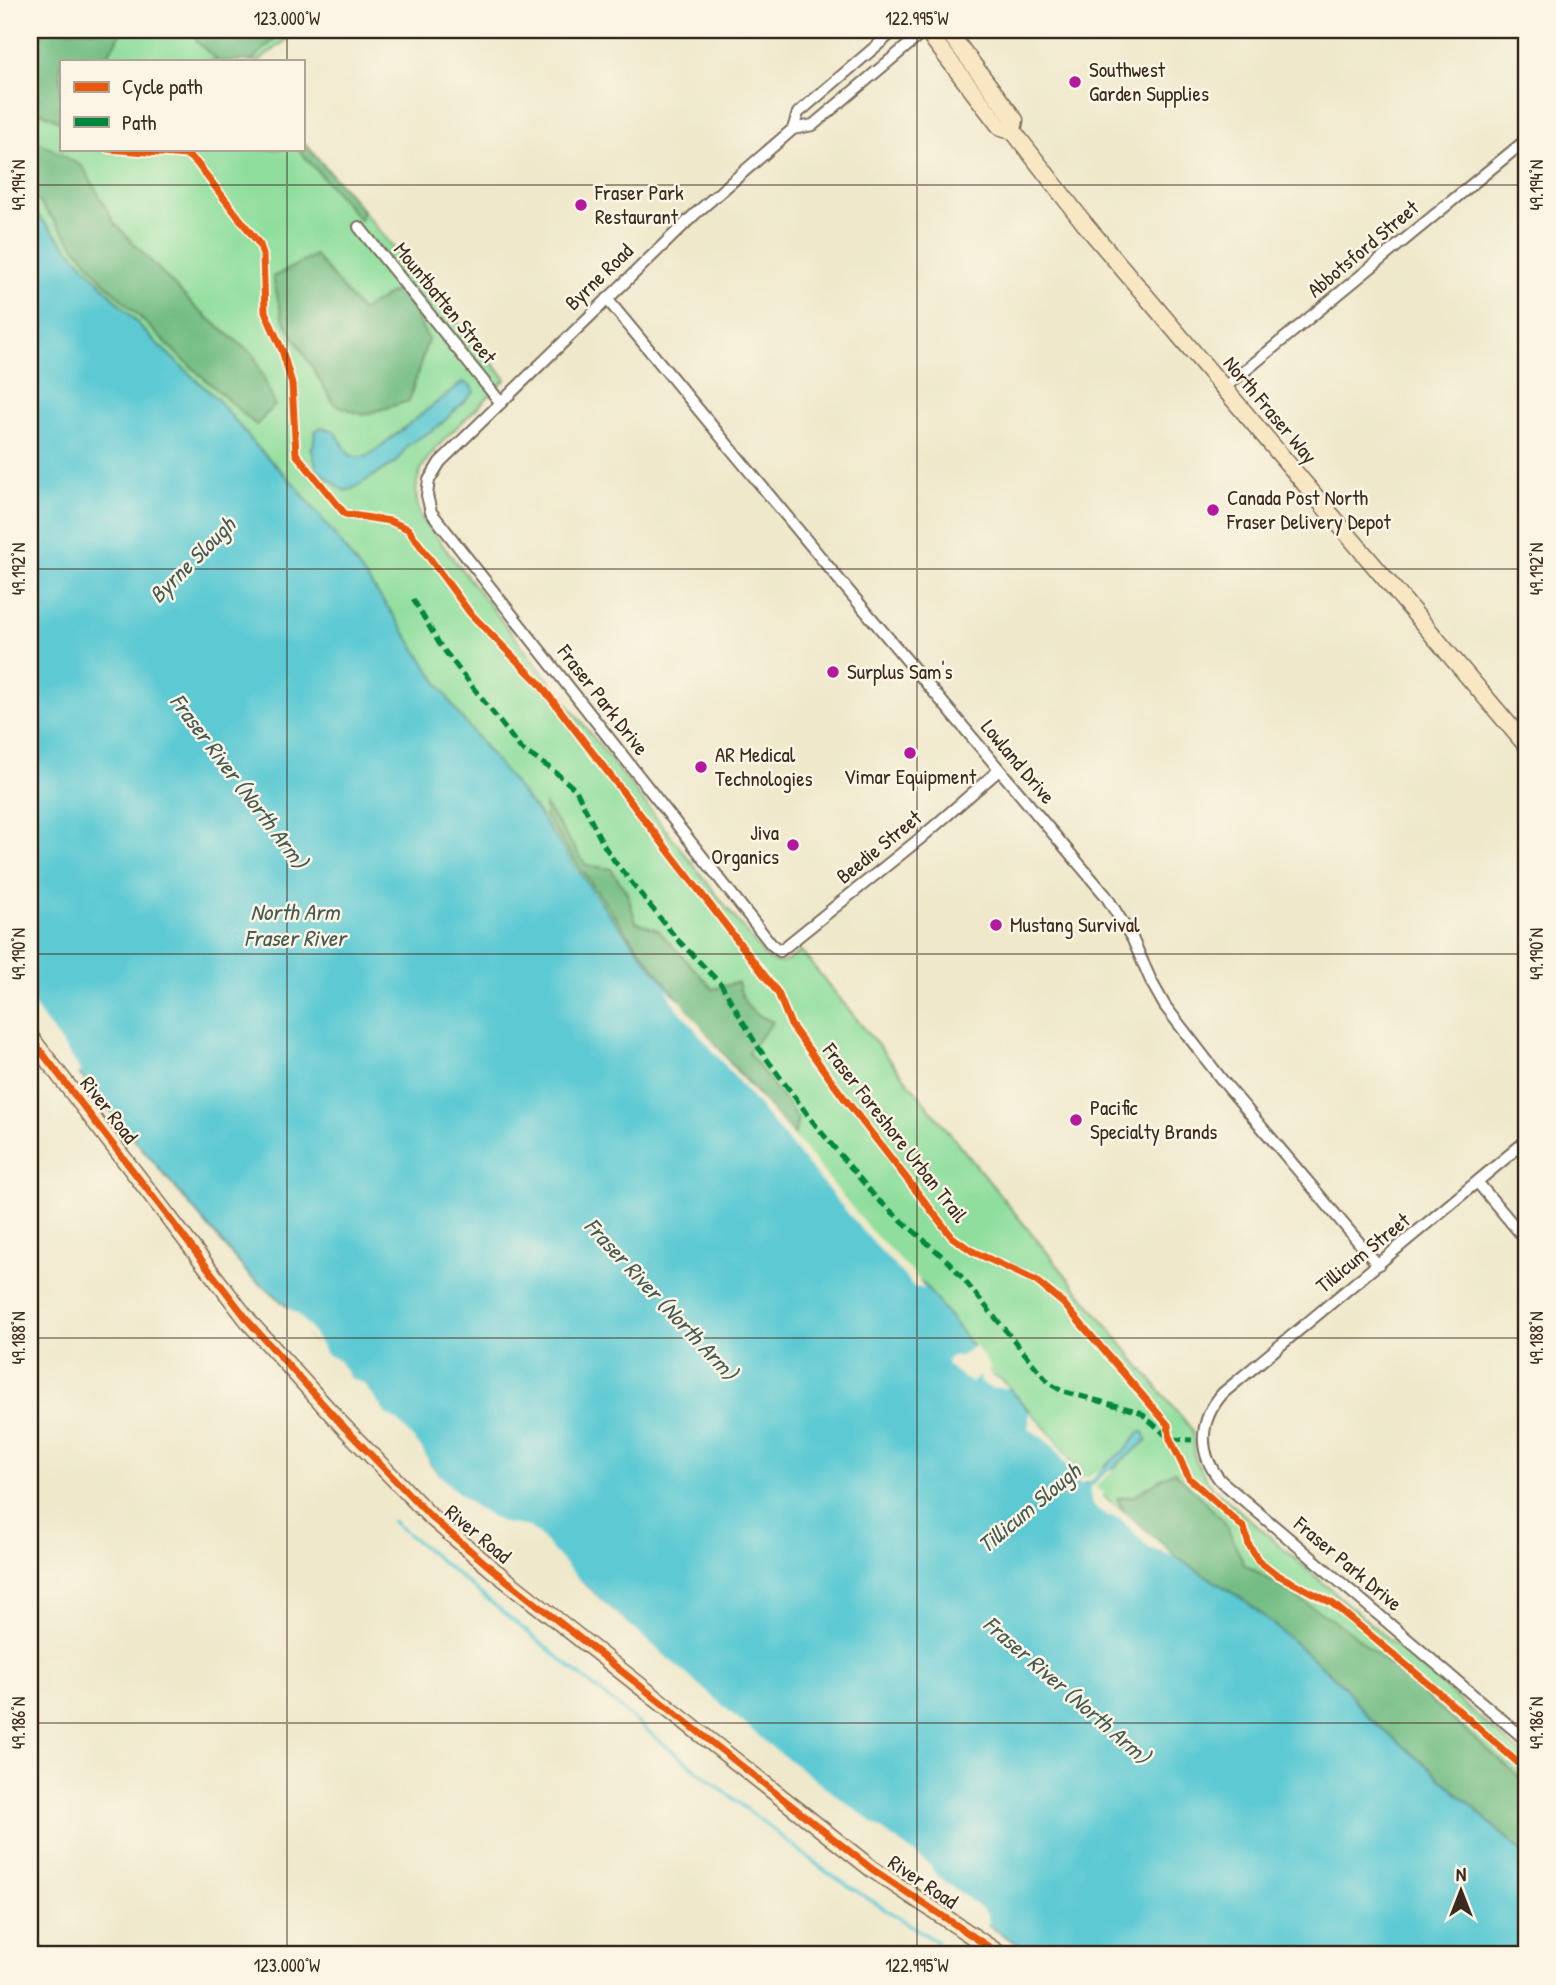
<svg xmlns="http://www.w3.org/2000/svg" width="1556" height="1985" font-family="'Patrick Hand',sans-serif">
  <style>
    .green { fill: #8fde9d; stroke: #65845e; stroke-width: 2 }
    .forest { fill: #73bd84; stroke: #577451; stroke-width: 2 }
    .water { fill: #5cc9d3; stroke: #4c7a78; stroke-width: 2 }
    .pier { fill: #efe8cb }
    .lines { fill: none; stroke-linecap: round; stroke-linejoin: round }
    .stream { stroke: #5cc9d3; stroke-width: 3.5 }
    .street-casing { stroke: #7a6c5b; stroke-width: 14 }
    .secondary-casing { stroke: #7a6c5b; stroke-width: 19 }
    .street { stroke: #fff; stroke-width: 10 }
    .secondary { stroke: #f9e7c3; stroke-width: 16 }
    .rail-casing { stroke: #3b2a1e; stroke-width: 6 }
    .rail { stroke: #fcf5e5; stroke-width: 3.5; stroke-dasharray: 10; stroke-linecap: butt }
    .quiet { stroke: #00873e; stroke-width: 5; stroke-dasharray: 10 5; stroke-linecap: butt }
    .cycleway-casing { stroke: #fcf5e5; stroke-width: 11 }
    .cycleway { stroke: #e8590c; stroke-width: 7 }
    .ticks { fill: none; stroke: #3b2a1e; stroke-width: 2; stroke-opacity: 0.45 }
    .poi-dot { fill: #b5179e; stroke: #fcf5e5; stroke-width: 2.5 }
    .labels { text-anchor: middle; stroke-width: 5; stroke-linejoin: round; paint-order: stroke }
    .poi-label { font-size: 21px; fill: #3b2a1e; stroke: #fcf5e5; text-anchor: start }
    .street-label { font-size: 21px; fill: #3b2a1e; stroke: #fcf5e5 }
    .water-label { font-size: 23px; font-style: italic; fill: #455a54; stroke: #fcf5e5 }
    .neatline { fill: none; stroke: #3b2a1e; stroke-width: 2.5 }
    .ticks-label { font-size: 18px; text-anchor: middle; fill: #3b2a1e }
  </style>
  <rect width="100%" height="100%" fill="#fcf5e5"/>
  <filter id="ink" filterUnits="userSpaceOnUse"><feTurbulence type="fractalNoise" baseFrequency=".0143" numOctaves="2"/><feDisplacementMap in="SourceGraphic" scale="14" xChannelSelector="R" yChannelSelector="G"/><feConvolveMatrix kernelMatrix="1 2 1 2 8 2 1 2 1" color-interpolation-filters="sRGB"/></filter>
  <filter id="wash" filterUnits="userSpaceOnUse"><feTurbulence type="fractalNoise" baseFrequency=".00686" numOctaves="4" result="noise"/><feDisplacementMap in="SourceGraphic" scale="28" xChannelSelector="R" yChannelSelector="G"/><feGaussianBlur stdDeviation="1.57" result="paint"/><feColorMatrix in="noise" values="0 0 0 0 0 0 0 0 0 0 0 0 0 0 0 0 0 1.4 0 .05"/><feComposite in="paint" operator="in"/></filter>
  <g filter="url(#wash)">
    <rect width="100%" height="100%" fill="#efe8cb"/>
    <path class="green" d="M30 30H299L259 61H61V149H303V141L506 379C491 394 475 410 459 425 430 454 404 475 422 519L764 955C778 968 787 963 801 951L1192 1430 1196 1462 1212 1487 1526 1758V1879L1124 1512 1089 1487 1056 1441 1002 1380 993 1377 505 806 294 484 30 258Z"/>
    <path class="forest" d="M45 30H123L104 61H61V122L30 107V46Z
      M195 33 226 36 281 33 251 61H218L196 41Z
      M30 137 83 167 115 224 197 309 254 355 275 405 256 425 176 353 103 281 30 191Z
      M303 142 363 210 360 220 298 149H303Z
      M315 255 361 311 401 287 428 339 409 401 363 415 334 404 282 317 273 277Z
      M545 805 586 865 611 869 627 893 636 922 658 930 713 989 738 982C744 1008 750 1012 773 1022L748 1052 798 1119 794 1136C704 1036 620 929 545 816Z
      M1174 1471 1224 1521 1244 1564 1350 1631 1526 1783V1856L1435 1773 1367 1716 1342 1684 1247 1602 1176 1557 1124 1512 1117 1498 1133 1496Z"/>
    <path class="water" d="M30 207 152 339 218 400 259 449 294 484 334 534 392 613 459 715 541 817 609 914 870 1235 926 1287 970 1343 993 1377 1002 1380 1056 1441 1085 1483 1127 1448 1140 1432H1144L1147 1440 1090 1487 1124 1512 1176 1557 1247 1602 1342 1684 1367 1716 1435 1773 1526 1856V1955H1035L994 1929 789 1769 529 1536 468 1508 362 1388 321 1355 296 1316 276 1296 250 1276 53 1043 30 1006Z
      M463 382 471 386 474 392 439 426 408 445 396 462 352 489 344 491 317 469 311 447H313L315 431 321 427C325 428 329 429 333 431 347 442 342 463 368 456Z"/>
    <path class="pier" d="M667 989 682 1002 738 1074 788 1129 871 1231 919 1279 924 1289 914 1287 860 1228 674 1004Z
      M30 1000 77 1065 81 1073H74L50 1045 30 1008Z
      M287 1307 298 1314 310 1328 326 1354 339 1360 350 1378 363 1383 386 1414 399 1422 422 1449 430 1465 457 1492 478 1509 503 1523 529 1527 537 1533 585 1586 708 1693 769 1745 931 1866 935 1874 983 1910 988 1916 989 1923 985 1927 863 1830 760 1753 581 1595 527 1538 518 1534 501 1535 466 1511 434 1480 393 1429 377 1418 360 1391 345 1382 330 1364 319 1357 311 1340 283 1308Z
      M975 1345 991 1368 989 1370 993 1377 1001 1380 1009 1388H991L981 1383 980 1376 971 1383 948 1366 947 1361 951 1356H961Z
      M1029 1411 1056 1441 1082 1478 1086 1476 1087 1478 1106 1466 1091 1480 1080 1484 1054 1447 1029 1428Z
      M1113 1467 1110 1473 1095 1487 1104 1493 1103 1497 1124 1512 1176 1557 1149 1548 1121 1519 1106 1515 1092 1505 1089 1487Z"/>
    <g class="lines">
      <path class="stream" d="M392 1521 660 1741 828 1873 937 1942"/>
    </g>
  </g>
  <g filter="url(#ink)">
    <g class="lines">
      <g class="street-casing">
        <path id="street" d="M926 30 813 125 793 129 695 214 440 462 429 480 427 495 431 512 771 944 780 951 922 837 999 770
          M793 129 798 113 895 30
          M359 227 501 403
          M607 299 841 582 1106 896 1132 938 1152 983 1165 1006 1222 1080 1378 1265
          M1224 388 1526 140
          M1526 1141 1223 1393C1199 1420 1197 1452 1220 1480L1526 1740
          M1478 1183 1526 1240"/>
      </g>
      <g class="secondary-casing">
        <path id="secondary" d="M926 30 1001 128 1013 131 1084 223 1526 745
          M947 30 1015 120 1013 131
          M30 1037 250 1323 342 1425 431 1517 492 1569 872 1869 1001 1955"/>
      </g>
      <use href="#street" class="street"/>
      <use href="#secondary" class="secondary"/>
      <g class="rail-casing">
        <path id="rail" d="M30 1942 42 1955"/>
      </g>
      <use href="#rail" class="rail"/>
      <path class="quiet" d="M413 599 440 645 521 749 553 770 576 790 603 844 615 862 677 939 721 984 758 1047 813 1122 876 1198 950 1263 1049 1383 1062 1391 1140 1412 1170 1439 1192 1440"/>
      <g class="cycleway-casing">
        <path id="cycleway" d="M108 149 187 155 196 162 260 245 263 255 265 312 282 350 292 384 296 454 345 514 390 521 408 529 470 613 539 683 778 993 791 1025 841 1094 952 1237 972 1251 1036 1281 1063 1303 1168 1425 1170 1439 1189 1478 1244 1528 1249 1545 1258 1560 1276 1574 1332 1603 1436 1690 1526 1770
          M30 1037 250 1323 342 1425 431 1517 492 1569 872 1869 1001 1955"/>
      </g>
      <use href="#cycleway" class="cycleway"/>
    </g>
  </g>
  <path class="ticks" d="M287 30V61M917 30V1955M287 149V1955M30 185H1526M30 569H1526M30 954H1526M30 1338H1526M30 1723H1526"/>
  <g class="poi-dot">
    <circle cx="1075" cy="82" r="7"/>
    <circle cx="581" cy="205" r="7"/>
    <circle cx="1213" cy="510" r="7"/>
    <circle cx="833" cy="672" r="7"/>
    <circle cx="910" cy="753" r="7"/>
    <circle cx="701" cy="767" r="7"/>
    <circle cx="793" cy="845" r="7"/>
    <circle cx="996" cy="925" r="7"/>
    <circle cx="1076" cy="1120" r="7"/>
  </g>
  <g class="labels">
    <g class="poi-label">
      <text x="1089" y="77">Southwest<tspan x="1089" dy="24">Garden Supplies</tspan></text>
      <text x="595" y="200">Fraser Park<tspan x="595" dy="24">Restaurant</tspan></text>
      <text x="1227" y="505">Canada Post North<tspan x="1227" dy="24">Fraser Delivery Depot</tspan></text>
      <text x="847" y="679">Surplus Sam's</text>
      <text x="715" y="762">AR Medical<tspan x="715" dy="24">Technologies</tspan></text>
      <text x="910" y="784" text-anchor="middle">Vimar Equipment</text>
      <text x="779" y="840" text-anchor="end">Jiva<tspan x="779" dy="24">Organics</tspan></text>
      <text x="1010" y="932">Mustang Survival</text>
      <text x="1090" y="1115">Pacific<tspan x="1090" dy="24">Specialty Brands</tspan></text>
    </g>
    <g class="street-label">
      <text transform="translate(1363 249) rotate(-40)" y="7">Abbotsford Street</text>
      <text transform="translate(599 277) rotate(-44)" y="7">Byrne Road</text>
      <text transform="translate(445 303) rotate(51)" y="7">Mountbatten Street</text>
      <text transform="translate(1270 410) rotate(50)" y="7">North Fraser Way</text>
      <text transform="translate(603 700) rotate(52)" y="7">Fraser Park Drive</text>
      <text transform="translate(1018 762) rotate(50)" y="7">Lowland Drive</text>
      <text transform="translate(879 847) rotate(-39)" y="7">Beedie Street</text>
      <text transform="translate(109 1110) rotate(52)" y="7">River Road</text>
      <text transform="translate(895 1133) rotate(52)" y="7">Fraser Foreshore Urban Trail</text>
      <text transform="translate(1363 1253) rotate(-39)" y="7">Tillicum Street</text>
      <text transform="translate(478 1534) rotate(40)" y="7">River Road</text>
      <text transform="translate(1348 1564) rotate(40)" y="7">Fraser Park Drive</text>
      <text transform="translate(923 1882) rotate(34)" y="7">River Road</text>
    </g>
    <g class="water-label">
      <text transform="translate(192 560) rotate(-45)" y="8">Byrne Slough</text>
      <text transform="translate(239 781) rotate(53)" y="8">Fraser River (North Arm)</text>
      <text x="295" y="920">North Arm<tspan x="295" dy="26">Fraser River</tspan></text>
      <text transform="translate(661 1299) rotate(47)" y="8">Fraser River (North Arm)</text>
      <text transform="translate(1029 1508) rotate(-40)" y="8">Tillicum Slough</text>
      <text transform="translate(1067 1690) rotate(41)" y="8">Fraser River (North Arm)</text>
    </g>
  </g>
  <rect width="1556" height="1985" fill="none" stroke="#fcf5e5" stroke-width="77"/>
  <rect x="60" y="60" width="245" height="91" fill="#fcf5e5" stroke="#afa495" stroke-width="2"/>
  <rect x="74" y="82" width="35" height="10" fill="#e8590c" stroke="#afa495" stroke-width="2"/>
  <text x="122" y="94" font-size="21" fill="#3b2a1e">Cycle path</text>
  <rect x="74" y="117" width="35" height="10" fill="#00873e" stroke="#afa495" stroke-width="2"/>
  <text x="122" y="130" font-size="21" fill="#3b2a1e">Path</text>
  <g transform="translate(1461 1891)" stroke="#fcf5e5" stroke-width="5" paint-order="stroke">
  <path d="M0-5L12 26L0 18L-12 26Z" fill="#3b2a1e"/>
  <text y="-10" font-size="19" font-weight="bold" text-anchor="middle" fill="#3b2a1e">N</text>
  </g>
  <rect x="38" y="38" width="1480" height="1908" class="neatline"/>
  <g class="ticks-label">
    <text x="287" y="25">123.000°W</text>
    <text x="917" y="25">122.995°W</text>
    <text transform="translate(19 185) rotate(-90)" y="6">49.194°N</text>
    <text transform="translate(1537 185) rotate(-90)" y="6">49.194°N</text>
    <text transform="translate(19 569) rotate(-90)" y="6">49.192°N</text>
    <text transform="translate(1537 569) rotate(-90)" y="6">49.192°N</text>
    <text transform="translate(19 954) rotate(-90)" y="6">49.190°N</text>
    <text transform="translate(1537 954) rotate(-90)" y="6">49.190°N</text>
    <text transform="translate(19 1338) rotate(-90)" y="6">49.188°N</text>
    <text transform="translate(1537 1338) rotate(-90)" y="6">49.188°N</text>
    <text transform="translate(19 1723) rotate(-90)" y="6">49.186°N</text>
    <text transform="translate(1537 1723) rotate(-90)" y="6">49.186°N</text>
    <text x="287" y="1972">123.000°W</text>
    <text x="917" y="1972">122.995°W</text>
  </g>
</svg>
